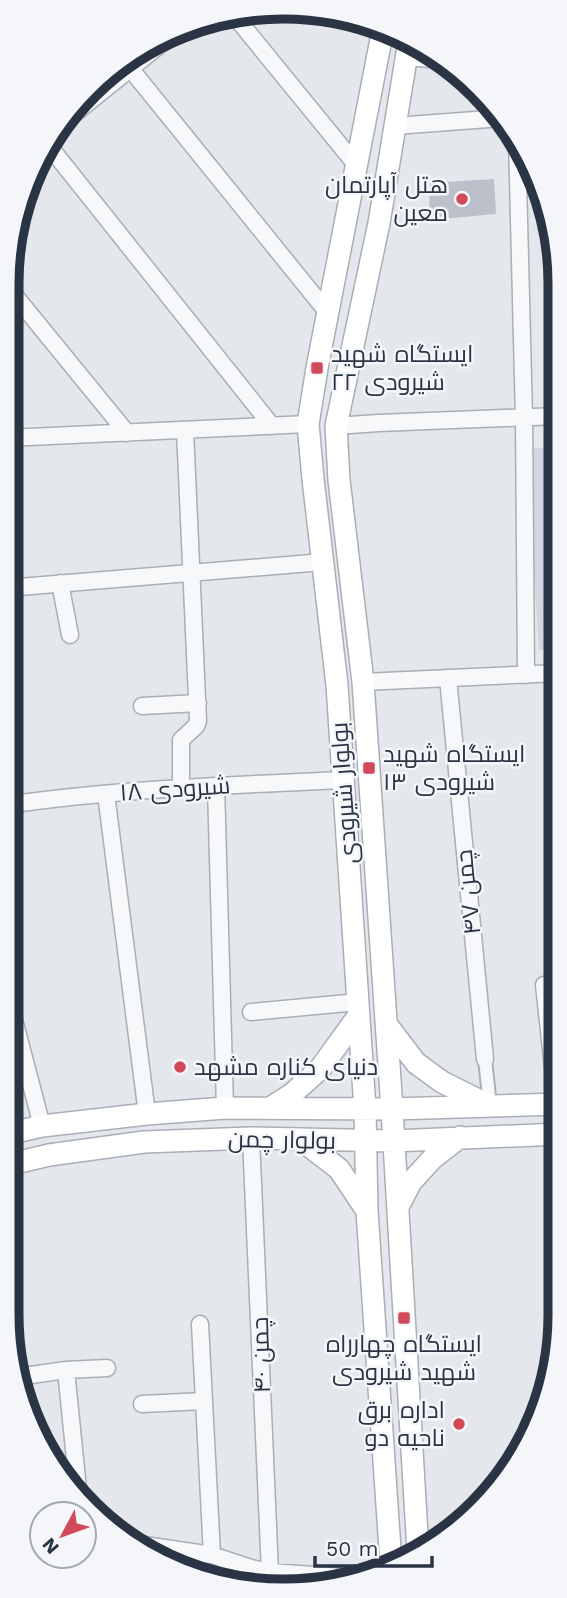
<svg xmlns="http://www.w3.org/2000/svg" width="567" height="1598" font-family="'Work Sans',Cairo,sans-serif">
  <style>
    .built { fill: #d2d6de }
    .building { fill: #bbc0ca }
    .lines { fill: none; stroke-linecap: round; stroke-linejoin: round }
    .pedestrian-casing { stroke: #a9aeb7; stroke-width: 16 }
    .minor-casing { stroke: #a9aeb7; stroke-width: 19 }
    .secondary-casing { stroke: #a9aeb7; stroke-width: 24 }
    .pedestrian { stroke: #f7f8fa; stroke-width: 12 }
    .minor { stroke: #f7f8fa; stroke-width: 16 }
    .secondary { stroke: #fff; stroke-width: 21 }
    .poi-dot { fill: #d1495b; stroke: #f4f6f9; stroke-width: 2.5 }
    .labels { text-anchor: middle; stroke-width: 5; stroke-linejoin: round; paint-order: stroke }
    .poi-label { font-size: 24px; fill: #2b3445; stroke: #f4f6f9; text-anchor: start }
    .street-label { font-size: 24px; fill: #2b3445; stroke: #f4f6f9 }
    .rim { fill: none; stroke: #2b3445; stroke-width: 9 }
  </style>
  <rect width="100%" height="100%" fill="#e4e7ec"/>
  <path class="built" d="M558 447V649L539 650 526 449Z"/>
  <path class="building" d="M494 179 496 214 429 220 430 183Z"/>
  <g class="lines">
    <g class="pedestrian-casing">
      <path id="pedestrian" d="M485 1059 490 1106"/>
    </g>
    <g class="minor-casing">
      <path id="minor" d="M233 14 357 166
        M406 57 444 60
        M125 62 328 313
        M59 126 172 35
        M395 126 502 118
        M517 140 524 418 526 675
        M49 146 272 426
        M7 286 127 433
        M336 426 378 423 558 416
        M7 438 308 424
        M60 583 70 635
        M7 588 323 562
        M448 678 485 1059
        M363 682 559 673
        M142 706 198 703
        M7 764 12 804
        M216 786 225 1108
        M181 788V740L196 726 198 721 185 430
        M106 794 147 1114
        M7 805C118 789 231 785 343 780
        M544 985 557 1104
        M7 993 42 1126
        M251 1012 358 1002
        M251 1138 270 1572
        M200 1324 212 1555
        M66 1370 79 1499
        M17 1377 66 1370 107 1368
        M142 1404 204 1401
        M131 1543 212 1555 251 1568 270 1572 356 1578
        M251 1568 254 1588"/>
    </g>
    <g class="secondary-casing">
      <path id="secondary" d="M383 29 317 368 308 424 313 479 337 685 365 1109 367 1211 391 1564
        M409 41 379 223 336 426 339 480 363 682 392 1109 418 1552
        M387 1025 416 1063 442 1082 488 1105
        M270 1108 292 1094 320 1069 359 1015
        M7 1134 42 1126 147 1114 225 1108 392 1109 560 1104
        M300 1139 339 1169 367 1211
        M7 1165 49 1155 144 1142 251 1138 393 1141 560 1134
        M398 1207 411 1182 433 1158 460 1137"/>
    </g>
    <use href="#pedestrian" class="pedestrian"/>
    <use href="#minor" class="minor"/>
    <use href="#secondary" class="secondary"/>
  </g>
  <g class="poi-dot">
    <circle cx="462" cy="199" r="7"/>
    <rect x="310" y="361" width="14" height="14" rx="3.5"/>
    <rect x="362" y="761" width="14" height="14" rx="3.5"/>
    <circle cx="180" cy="1067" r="7"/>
    <rect x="397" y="1311" width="14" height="14" rx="3.5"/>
    <circle cx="459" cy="1424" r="7"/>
  </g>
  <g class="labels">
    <g class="poi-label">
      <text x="448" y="193" text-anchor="end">هتل آپارتمان<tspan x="448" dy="28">معین</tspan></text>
      <text x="331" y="362">ایستگاه شهید<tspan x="331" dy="28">شیرودی ۲۲</tspan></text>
      <text x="383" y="762">ایستگاه شهید<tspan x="383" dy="28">شیرودی ۱۳</tspan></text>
      <text x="194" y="1075">دنیای کناره مشهد</text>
      <text x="404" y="1352" text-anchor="middle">ایستگاه چهارراه<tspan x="404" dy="28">شهید شیرودی</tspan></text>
      <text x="445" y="1418" text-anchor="end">اداره برق<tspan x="445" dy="28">ناحیه دو</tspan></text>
    </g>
    <g class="street-label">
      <text transform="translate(175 789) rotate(-4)" y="8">شیرودی ۱۸</text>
      <text transform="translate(344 793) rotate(-94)" y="8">بولوار شیرودی</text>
      <text transform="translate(468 892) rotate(-96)" y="8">چمن ۴۷</text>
      <text transform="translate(282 1140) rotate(1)" y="8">بولوار چمن</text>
      <text transform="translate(261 1355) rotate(-92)" y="8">چمن ۴۰</text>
    </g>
  </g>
  <path d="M0 0H567V1598H0ZM283 19H284A264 264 0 0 1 548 283V1315A264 264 0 0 1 284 1579H283A264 264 0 0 1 19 1315V283A264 264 0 0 1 283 19Z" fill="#f4f6f9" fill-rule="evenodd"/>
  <path class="rim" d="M283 19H284A264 264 0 0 1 548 283V1315A264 264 0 0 1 284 1579H283A264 264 0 0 1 19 1315V283A264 264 0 0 1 283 19Z"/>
  <g transform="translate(63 1535) rotate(229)"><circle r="33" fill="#f4f6f9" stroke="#a4a8b1" stroke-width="2"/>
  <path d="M0-5L12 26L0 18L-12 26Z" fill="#d1495b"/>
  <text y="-10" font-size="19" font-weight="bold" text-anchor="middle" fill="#2b3445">N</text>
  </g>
  <path d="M315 1556v10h117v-10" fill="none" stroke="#2b3445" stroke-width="3.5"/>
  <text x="326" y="1556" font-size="21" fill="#2b3445" stroke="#f4f6f9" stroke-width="5" paint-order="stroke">50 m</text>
</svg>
